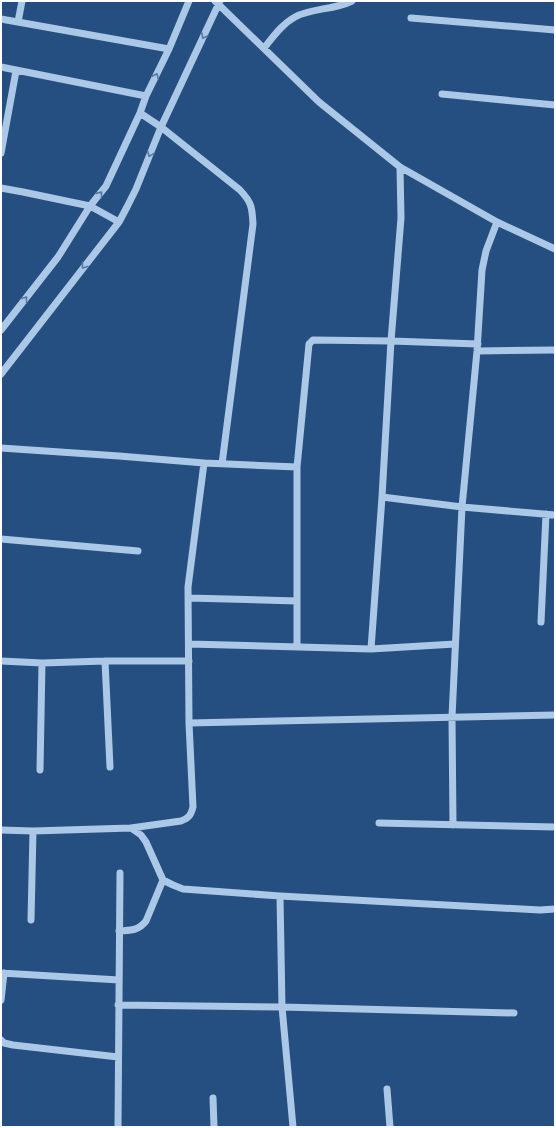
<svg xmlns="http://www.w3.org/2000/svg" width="556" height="1128" font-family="'Noto Sans',sans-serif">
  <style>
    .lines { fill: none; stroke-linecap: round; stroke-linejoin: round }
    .minor { stroke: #acc8e7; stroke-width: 7 }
    .oneway { stroke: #5479a5 }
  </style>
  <rect width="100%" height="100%" fill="#254f81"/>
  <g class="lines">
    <path class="minor" d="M215 1 319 102 400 167 497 222 555 249
      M411 18 555 30
      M1 19 169 49
      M18 22 22 1
      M264 48C273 37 282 24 295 17 311 8 334 10 352 1
      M1 67 146 96
      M442 94 555 105
      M140 113 161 127 240 190C252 203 252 207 253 224L222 464
      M1 153 16 71
      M1 188 23 192 90 206 119 222
      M1 330 58 257 90 206 106 186 140 113 146 96 169 49 189 1
      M477 351 555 350
      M1 374 119 222 127 207 136 189 161 127 220 1
      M1 448 119 456 204 463 297 467
      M382 497 462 507 555 515
      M1 539 138 551
      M188 598 297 601
      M541 622 546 514
      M189 644 371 649 455 644
      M297 647V467L309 344 313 340 391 341 478 344
      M371 649 382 497 391 341 401 218 400 167
      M1 661 42 663 105 661H189
      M105 661 110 767
      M189 723 555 715
      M40 770 42 663
      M379 823 555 827
      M453 825 452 717 462 507 477 351 482 270 486 251 497 222
      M131 828 181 821C189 818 191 815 193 807L189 723 188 587 204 463
      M1 830 33 831 131 828 141 835 146 842 163 880 173 885 183 889 280 896 540 910 555 909
      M280 896 282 1007 293 1127
      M31 920 33 831
      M119 931C131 930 138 931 146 921L163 880
      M1 973 119 980
      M1 1000 4 973
      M118 1005 282 1007 514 1013
      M1 1040 4 1043 13 1045 118 1057
      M387 1089 390 1127
      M213 1098 214 1127
      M118 1127 120 873"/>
  </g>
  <defs><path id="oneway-chevron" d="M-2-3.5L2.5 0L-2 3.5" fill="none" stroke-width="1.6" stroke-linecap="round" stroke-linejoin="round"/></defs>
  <g class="oneway">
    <use href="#oneway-chevron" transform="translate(204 36) rotate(115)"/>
    <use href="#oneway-chevron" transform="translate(156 76) rotate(-65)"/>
    <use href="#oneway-chevron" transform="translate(150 154) rotate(112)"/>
    <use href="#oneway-chevron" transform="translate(100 194) rotate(-51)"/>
    <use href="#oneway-chevron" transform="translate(84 266) rotate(128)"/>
    <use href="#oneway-chevron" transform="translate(25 299) rotate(-52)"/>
  </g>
  <rect width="556" height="1128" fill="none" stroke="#ffffff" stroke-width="4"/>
</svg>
